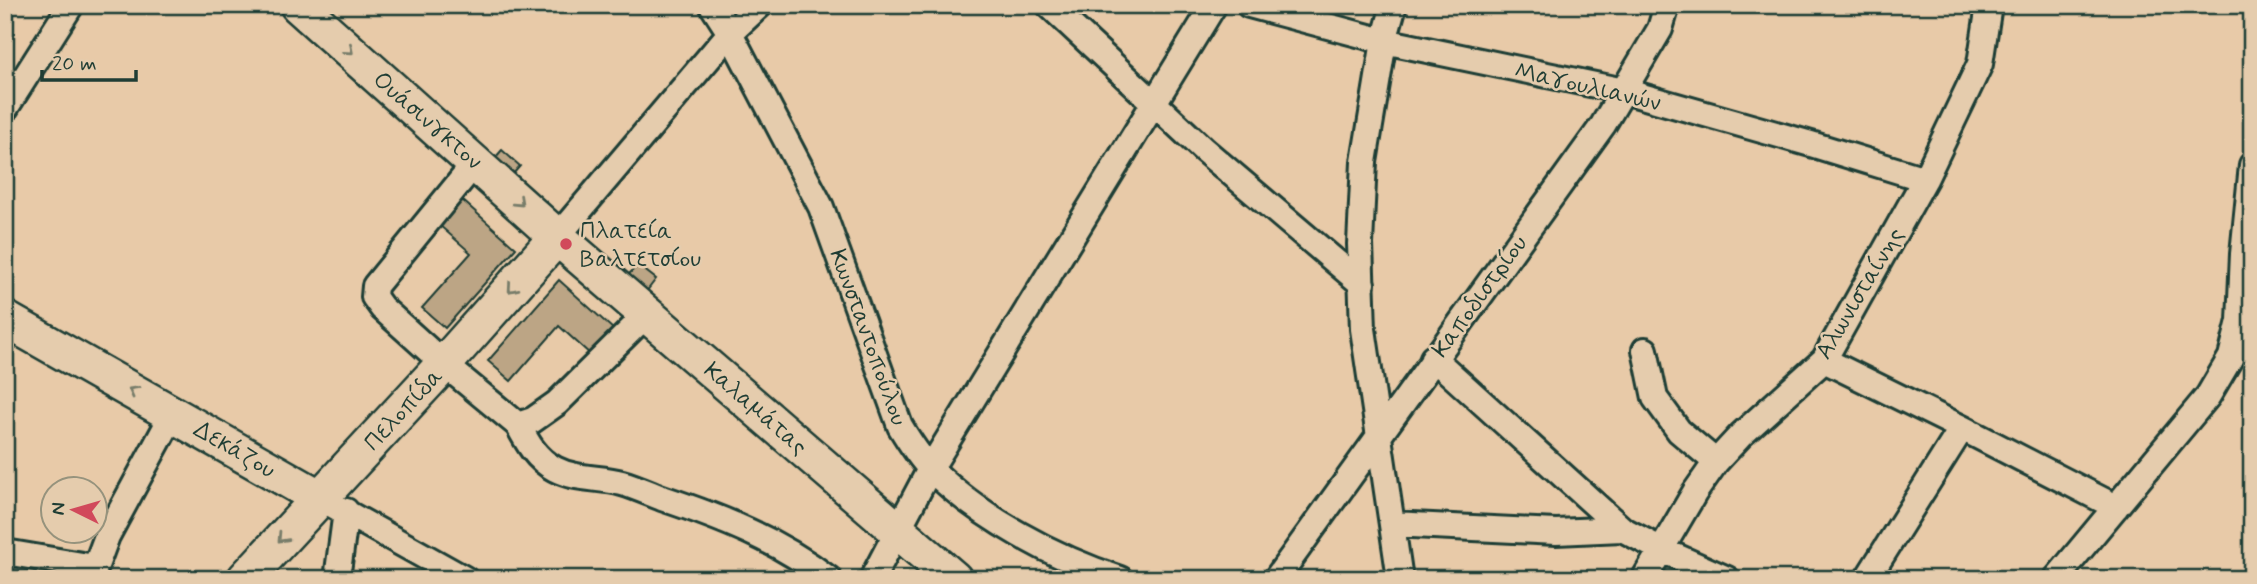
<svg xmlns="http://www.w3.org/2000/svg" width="2257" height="584" font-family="Mynerve,sans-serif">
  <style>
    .building { fill: #bca585; stroke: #1f3d34; stroke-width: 2 }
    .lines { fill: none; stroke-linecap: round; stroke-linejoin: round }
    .street-casing { stroke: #1f3d34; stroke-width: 30 }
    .secondary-casing { stroke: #1f3d34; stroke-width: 40 }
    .street { stroke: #e5ccad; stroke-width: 24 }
    .secondary { stroke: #e5ccad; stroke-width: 35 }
    .oneway { stroke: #787d6a }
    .poi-dot { fill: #d1495b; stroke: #e5ccad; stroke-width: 2.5 }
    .labels { text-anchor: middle; stroke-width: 5; stroke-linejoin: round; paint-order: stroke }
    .street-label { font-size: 24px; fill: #1f3d34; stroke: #e5ccad }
    .poi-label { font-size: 24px; fill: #1f3d34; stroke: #e5ccad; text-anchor: start }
  </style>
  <rect width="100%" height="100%" fill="#e8caa8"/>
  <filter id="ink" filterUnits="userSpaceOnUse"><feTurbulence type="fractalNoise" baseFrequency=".0143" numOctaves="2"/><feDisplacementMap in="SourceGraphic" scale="14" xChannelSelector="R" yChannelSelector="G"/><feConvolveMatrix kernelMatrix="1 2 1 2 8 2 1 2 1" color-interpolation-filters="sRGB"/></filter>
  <g filter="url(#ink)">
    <path class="building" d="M502 150 520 166 506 182 488 166Z
      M461 199 516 248 445 328 422 308 471 253 439 225Z
      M638 265 656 279 643 296 623 280Z
      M559 280 613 329 591 355 559 326 511 381 488 361Z"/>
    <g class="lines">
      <g class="street-casing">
        <path id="street" d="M712 5 730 33 821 207 900 426C909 441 919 457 931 469 980 518 1055 558 1120 579
          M1049 5 1204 150 1362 284
          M1249 5 1384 41 1624 91 1811 144 1925 179
          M1394 5 1384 41 1364 162 1360 244 1363 329 1400 579
          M5 109 71 5
          M476 162 375 286 374 297 382 308 444 364 518 425 533 420 557 403 648 313
          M557 237 730 33 760 5
          M1645 350 1655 398 1679 431 1716 462
          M1433 358 1622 529 1662 550 1727 579
          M1824 360 1962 428 2116 507
          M518 425C527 442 536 459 555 469 576 480 600 477 622 483 636 487 649 493 662 498 722 518 778 540 829 579
          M320 498 465 579
          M1392 524 1556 532 1622 529
          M5 552 94 567
          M91 579 107 536 173 414
          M337 579 346 511
          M872 579 930 469 1214 5
          M1276 579 1603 125 1660 29 1667 5
          M1644 579 1695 492 1716 462 1741 435 1824 360 1925 179 1980 64 1989 5
          M1867 579 1962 428
          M2056 579 2208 396 2231 357 2240 321 2243 254 2252 165"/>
      </g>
      <g class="secondary-casing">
        <path id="secondary" d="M298 5 557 237 954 579
          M5 319 320 498
          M245 579 444 364 557 237"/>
      </g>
      <use href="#street" class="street"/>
      <use href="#secondary" class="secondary"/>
    </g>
    <defs><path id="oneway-chevron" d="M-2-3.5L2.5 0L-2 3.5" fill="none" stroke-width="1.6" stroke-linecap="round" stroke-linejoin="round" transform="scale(1.75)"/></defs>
    <g class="oneway">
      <use href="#oneway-chevron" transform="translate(349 50) rotate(41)"/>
      <use href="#oneway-chevron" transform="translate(519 202) rotate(43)"/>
      <use href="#oneway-chevron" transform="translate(512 288) rotate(131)"/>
      <use href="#oneway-chevron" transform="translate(133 391) rotate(-151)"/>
      <use href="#oneway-chevron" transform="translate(282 538) rotate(133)"/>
    </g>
  </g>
  <circle class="poi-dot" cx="566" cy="244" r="7"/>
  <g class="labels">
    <g class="street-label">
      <text transform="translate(1588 86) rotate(13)" y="8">Μαγουλιανών</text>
      <text transform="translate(428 120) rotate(41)" y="8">Ουάσινγκτον</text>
      <text transform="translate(1859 293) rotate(-59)" y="8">Αλωνισταίνης</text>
      <text transform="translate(1479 296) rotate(-54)" y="8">Καποδιστρίου</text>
      <text transform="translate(869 337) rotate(70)" y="8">Κωνσταντοπούλου</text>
      <text transform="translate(756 408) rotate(41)" y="8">Καλαμάτας</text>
      <text transform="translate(403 409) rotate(-47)" y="8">Πελοπίδα</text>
      <text transform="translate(235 449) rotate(30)" y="8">Δεκάζου</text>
    </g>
    <g class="poi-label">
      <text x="580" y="238">Πλατεία<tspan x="580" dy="28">Βαλτετσίου</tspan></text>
    </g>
  </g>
  <rect width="2257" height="584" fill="none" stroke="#e5ccad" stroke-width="28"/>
  <rect x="14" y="14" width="2229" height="556" fill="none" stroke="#1f3d34" stroke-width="2.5" filter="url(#ink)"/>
  <g transform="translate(74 510) rotate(275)"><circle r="33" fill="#e5ccad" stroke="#96937d" stroke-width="2"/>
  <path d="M0-5L12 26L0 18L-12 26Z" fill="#d1495b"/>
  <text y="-10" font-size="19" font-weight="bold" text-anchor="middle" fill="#1f3d34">N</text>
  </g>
  <path d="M42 70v10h94v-10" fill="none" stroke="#1f3d34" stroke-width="3.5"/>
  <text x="52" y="70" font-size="21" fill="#1f3d34" stroke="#e5ccad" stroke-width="5" paint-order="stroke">20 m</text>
</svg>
